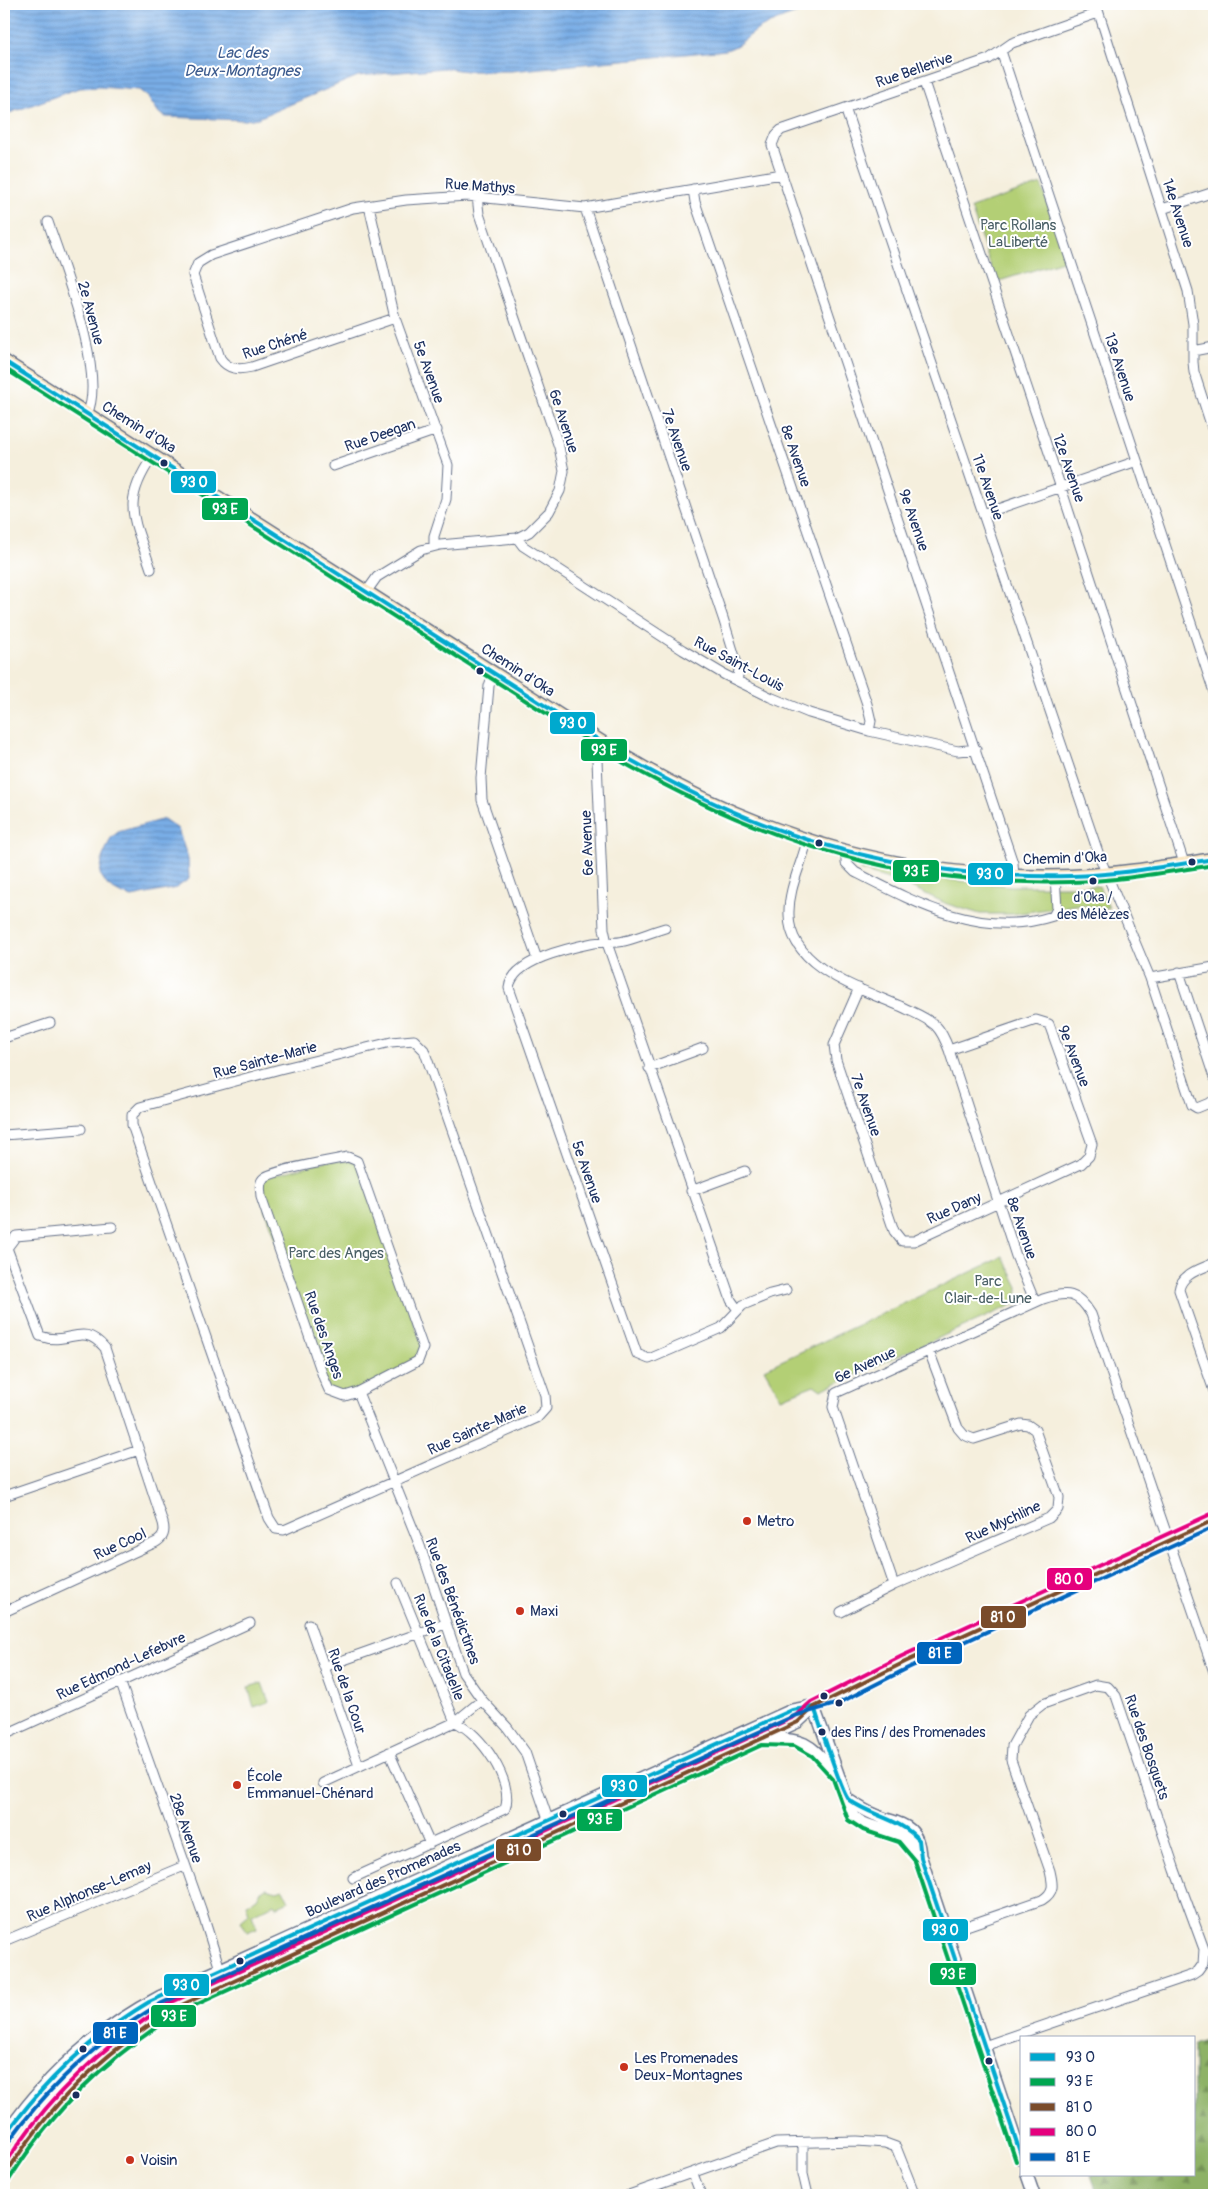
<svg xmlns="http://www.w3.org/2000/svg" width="1218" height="2199" font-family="Pangolin,sans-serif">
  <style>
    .green { fill: #b3cf75; stroke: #677f6a }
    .forest { fill: url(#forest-firs); stroke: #547062 }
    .water { fill: url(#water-rules); stroke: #4a6ea2 }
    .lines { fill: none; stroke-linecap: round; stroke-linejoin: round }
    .minor-casing { stroke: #67728a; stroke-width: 11 }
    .tertiary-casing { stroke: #67728a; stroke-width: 14 }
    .secondary-casing { stroke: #67728a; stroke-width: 15 }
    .minor { stroke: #fff; stroke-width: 9 }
    .tertiary { stroke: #fff; stroke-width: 11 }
    .secondary { stroke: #fae7c3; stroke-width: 12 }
    .bus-1-casing { stroke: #fff; stroke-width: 8 }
    .bus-2-casing { stroke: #fff; stroke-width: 8 }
    .bus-3-casing { stroke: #fff; stroke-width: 8 }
    .bus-4-casing { stroke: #fff; stroke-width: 8 }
    .bus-5-casing { stroke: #fff; stroke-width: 8 }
    .bus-1 { stroke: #00a9ce; stroke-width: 4 }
    .bus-2 { stroke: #00a651; stroke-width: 4 }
    .bus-3 { stroke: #7a4b2a; stroke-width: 4 }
    .bus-4 { stroke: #e5007d; stroke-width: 4 }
    .bus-5 { stroke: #0065bd; stroke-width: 4 }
    .bus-dot { fill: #1b2f5e; stroke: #fff; stroke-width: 2 }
    .poi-dot { fill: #c8321e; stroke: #fff; stroke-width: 2 }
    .labels { text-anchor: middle; stroke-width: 4; stroke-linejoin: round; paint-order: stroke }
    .bus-label { font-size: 14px; fill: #1b2f5e; stroke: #fff }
    .street-label { font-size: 15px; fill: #1b2f5e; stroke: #fff }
    .park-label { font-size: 15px; fill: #495f65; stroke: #fff }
    .poi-label { font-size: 15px; fill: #1b2f5e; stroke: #fff; text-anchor: start }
    .water-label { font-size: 16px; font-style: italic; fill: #3c5b8e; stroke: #fff }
    .line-badge { stroke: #fff; stroke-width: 2 }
    .badge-label { font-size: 14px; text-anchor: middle; font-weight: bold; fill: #fff }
  </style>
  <defs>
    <pattern id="forest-firs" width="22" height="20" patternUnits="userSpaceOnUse" patternTransform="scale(1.25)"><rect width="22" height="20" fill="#8eb266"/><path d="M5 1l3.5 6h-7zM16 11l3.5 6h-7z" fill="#739157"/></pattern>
    <pattern id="water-rules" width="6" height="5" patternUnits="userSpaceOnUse" patternTransform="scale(1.25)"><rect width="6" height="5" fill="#79ade6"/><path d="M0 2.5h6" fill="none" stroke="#628dbe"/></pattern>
  </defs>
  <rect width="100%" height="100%" fill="#fff"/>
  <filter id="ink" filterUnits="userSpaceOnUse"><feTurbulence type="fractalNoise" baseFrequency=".02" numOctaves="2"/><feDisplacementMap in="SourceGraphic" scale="10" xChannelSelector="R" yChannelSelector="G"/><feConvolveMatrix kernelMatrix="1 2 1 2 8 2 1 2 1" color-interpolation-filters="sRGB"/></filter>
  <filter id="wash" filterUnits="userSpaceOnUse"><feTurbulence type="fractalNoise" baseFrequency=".0096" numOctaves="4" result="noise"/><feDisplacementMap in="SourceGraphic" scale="20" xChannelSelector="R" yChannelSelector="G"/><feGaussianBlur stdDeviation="1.12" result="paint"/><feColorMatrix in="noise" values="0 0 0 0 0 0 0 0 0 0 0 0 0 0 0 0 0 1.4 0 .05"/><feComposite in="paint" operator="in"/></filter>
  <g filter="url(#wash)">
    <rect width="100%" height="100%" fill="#f5efdd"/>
    <path class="green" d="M1041 184 1066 260 996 282 971 208Z
      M864 865 922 877 1010 886H1099L1109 908 1076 905 1013 914H980L947 904 907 885 860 870Z
      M326 1161H357L423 1348 418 1361 345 1396 329 1390 261 1197 264 1178Z
      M1003 1257 1018 1287 1017 1303 821 1390 814 1385 781 1398 764 1369Z
      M262 1683 269 1702 254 1707 248 1687Z
      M266 1888 277 1891 283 1889 289 1901 276 1907 274 1904 252 1915 257 1928 247 1932 241 1921 249 1914 246 1904 257 1898 260 1892Z"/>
    <path class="forest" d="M1214 2036V2195H1098L1091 2175H1194V2044Z"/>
    <path class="water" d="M4 4H824C804 11 781 17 762 27 749 34 741 46 726 50L511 71H467L443 68 358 76 258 118 245 120 166 117 159 113 148 97 139 90 99 87 79 88 4 115Z
      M164 819 178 829 188 859 189 879 176 888 132 897 120 893 108 886 100 874 103 856 111 838 118 832Z"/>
  </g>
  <g filter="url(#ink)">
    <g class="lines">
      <g class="minor-casing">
        <path id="minor" d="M1096 4 1188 291 1193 324V362L1194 372 1214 434
          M1001 51 1214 692
          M924 82 1064 497 1184 863
          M845 108 1100 858 1150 978 1214 967
          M693 189 695 202 867 704 871 721 869 731
          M369 206 395 318 448 465 446 499 434 536V546
          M585 208 723 618 739 670 737 681
          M1162 209 1214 192
          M48 222C62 264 107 374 87 414
          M395 318 252 367C239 370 228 370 220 358L193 275 198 263 211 255 353 208 406 200 467 196 585 208 781 174
          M1193 351 1214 347
          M333 466 437 430
          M983 514 1137 461
          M517 538 523 546 683 650 725 675 770 697 809 713 869 731 958 751 976 749
          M151 569C134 518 120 504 153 456
          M367 591 377 577 421 550 440 545 517 538 529 532 549 512 560 491 564 471 559 447 479 214 477 196
          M493 673 489 686 481 778 482 800 537 959
          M603 743 597 760 604 929 607 943 731 1300 738 1310
          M807 841C801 866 788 889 789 915 789 967 861 989 900 1006 912 1012 926 1017 936 1026 942 1032 946 1042 949 1050L1016 1256 1035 1302
          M846 852V863L855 872C917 904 982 939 1053 916L1057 909 1055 876
          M1014 876 1013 863 772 145 776 135 781 130 989 59 1012 43 1098 13
          M665 928C651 932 638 938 624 941 614 944 603 941 593 943 569 948 512 960 509 988L637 1354 649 1359 721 1328 743 1305 770 1294 786 1290
          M1179 972 1214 1077
          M1150 978 1192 1105 1197 1108 1214 1101
          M859 988 834 1045 836 1060 894 1231 902 1241H914L1081 1164 1089 1156 1092 1144 1049 1024 1036 1020 949 1050
          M4 1038 50 1023
          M414 1040 424 1050 545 1395 546 1408 537 1418 284 1530 276 1529 269 1518 132 1125V1115L140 1107 280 1069 391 1042Z
          M649 1068 703 1048
          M4 1135 81 1129
          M348 1157 357 1161 423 1348 418 1361 358 1392 345 1396 329 1390 324 1379 261 1197C261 1191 258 1183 264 1178 273 1170 333 1160 348 1157Z
          M691 1191 745 1171
          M1214 1263C1201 1269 1181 1274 1179 1290L1214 1391
          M358 1392 420 1546 463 1673 482 1700 507 1727 525 1752 553 1834
          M4 1496 139 1450
          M894 1585 833 1407 836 1393 1043 1299C1067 1291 1078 1292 1091 1314L1214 1672
          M4 1612 152 1544C162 1540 166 1534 163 1523L105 1348C81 1320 70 1347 40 1336L7 1248 16 1236 112 1227
          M841 1612 894 1585 1049 1518 1058 1509 1059 1497 1035 1430 1028 1425 1021 1424 974 1439 964 1435 958 1428 929 1351
          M309 1624 359 1766
          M324 1667 445 1624
          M120 1681 201 1909 225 1985
          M4 1735 250 1623
          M389 1752 430 1844
          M323 1783 455 1722 482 1700
          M353 1878 505 1809C515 1782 480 1732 455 1722L398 1583
          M946 1933 1042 1900C1055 1892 1053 1884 1050 1871L1011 1760 1012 1746 1029 1715 1043 1704 1096 1685 1108 1687 1116 1696 1175 1870 1204 1949 1203 1964 1198 1971 1192 1975 984 2046
          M4 1941 184 1866
          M803 2144V2174L808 2195
          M693 2174 701 2195
          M629 2195 776 2143 857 2141 885 2143 896 2147 915 2195"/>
      </g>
      <g class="tertiary-casing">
        <path id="tertiary" d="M814 1707 847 1799C852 1832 880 1823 902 1837 910 1841 915 1851 921 1858L1022 2159
          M767 1739C806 1738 809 1744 834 1771
          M847 1799C856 1805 865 1811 875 1815 901 1825 918 1823 920 1856
          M4 2137C44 2078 96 2030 159 1997L792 1710C833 1704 868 1680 905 1662L1214 1520
          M1027 2175 1034 2195
          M4 2177C46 2104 101 2053 173 2009L798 1722 814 1707"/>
      </g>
      <g class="secondary-casing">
        <path id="secondary" d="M4 361 627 758C766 840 909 881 1071 876 1119 874 1167 866 1214 859"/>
      </g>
      <use href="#minor" class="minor"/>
      <use href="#tertiary" class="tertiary"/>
      <use href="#secondary" class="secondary"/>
      <g class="bus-1-casing">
        <path id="bus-1" d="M4 361 627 758C661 777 696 796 732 811 838 858 955 879 1071 876 1119 875 1167 866 1214 859
          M4 2137C44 2081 90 2037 149 2002L792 1710 814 1707C819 1721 842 1795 849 1800 873 1817 899 1818 919 1840L921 1858 1022 2158"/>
      </g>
      <g class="bus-2-casing">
        <path id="bus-2" d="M4 368 624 763C768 844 904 887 1071 882 1119 881 1167 872 1214 865
          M9 2180C54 2108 105 2060 176 2014L762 1745 794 1746 812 1756 833 1779 848 1820 863 1830 899 1842 915 1861 1016 2161"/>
      </g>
      <g class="bus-3-casing">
        <path id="bus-3" d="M4 2177C50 2103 100 2056 173 2009L798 1722 814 1707 905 1662 1214 1520"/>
      </g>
      <g class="bus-4-casing">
        <path id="bus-4" d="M4 2166C46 2098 103 2045 170 2003L794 1717 811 1702 902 1656 1211 1514"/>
      </g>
      <g class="bus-5-casing">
        <path id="bus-5" d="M9 2141C51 2083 100 2038 162 2003L794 1716 839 1703 908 1668 1214 1527"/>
      </g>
      <use href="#bus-1" class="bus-1"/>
      <use href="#bus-2" class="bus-2"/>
      <use href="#bus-3" class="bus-3"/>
      <use href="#bus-4" class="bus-4"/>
      <use href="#bus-5" class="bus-5"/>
    </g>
  </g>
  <g class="bus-dot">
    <circle cx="164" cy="463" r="4.5"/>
    <circle cx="480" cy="671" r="4.5"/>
    <circle cx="819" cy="843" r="4.5"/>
    <circle cx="1192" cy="862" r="4.5"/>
    <circle cx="1093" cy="881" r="4.5"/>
    <circle cx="824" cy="1696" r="4.5"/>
    <circle cx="839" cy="1703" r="4.5"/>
    <circle cx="822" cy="1732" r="4.5"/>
    <circle cx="563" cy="1814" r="4.5"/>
    <circle cx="240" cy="1961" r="4.5"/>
    <circle cx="83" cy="2049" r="4.5"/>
    <circle cx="989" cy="2061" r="4.5"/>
    <circle cx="76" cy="2095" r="4.5"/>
  </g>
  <g class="poi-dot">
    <circle cx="747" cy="1521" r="5"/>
    <circle cx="520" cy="1611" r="5"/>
    <circle cx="237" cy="1785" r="5"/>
    <circle cx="624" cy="2067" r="5"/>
    <circle cx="130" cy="2160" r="5"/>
  </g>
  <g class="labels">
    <g class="bus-label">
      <text x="1093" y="902">d'Oka /<tspan x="1093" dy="17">des Mélèzes</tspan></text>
      <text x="831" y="1737" text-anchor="start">des Pins / des Promenades</text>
    </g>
    <g class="street-label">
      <text transform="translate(914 70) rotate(-19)" y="5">Rue Bellerive</text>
      <text transform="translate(480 186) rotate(4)" y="5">Rue Mathys</text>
      <text transform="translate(1178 213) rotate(72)" y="5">14e Avenue</text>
      <text transform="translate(91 313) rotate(75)" y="5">2e Avenue</text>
      <text transform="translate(275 344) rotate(-18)" y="5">Rue Chéné</text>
      <text transform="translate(1120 367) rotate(72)" y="5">13e Avenue</text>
      <text transform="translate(429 372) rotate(70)" y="5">5e Avenue</text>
      <text transform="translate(564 421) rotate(72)" y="5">6e Avenue</text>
      <text transform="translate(139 427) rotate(32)" y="5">Chemin d'Oka</text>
      <text transform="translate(380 435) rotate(-19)" y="5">Rue Deegan</text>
      <text transform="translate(677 440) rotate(71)" y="5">7e Avenue</text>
      <text transform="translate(796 456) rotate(71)" y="5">8e Avenue</text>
      <text transform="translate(1069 468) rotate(71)" y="5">12e Avenue</text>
      <text transform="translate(988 487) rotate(71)" y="5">11e Avenue</text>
      <text transform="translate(914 520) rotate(71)" y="5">9e Avenue</text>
      <text transform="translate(739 664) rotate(28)" y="5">Rue Saint-Louis</text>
      <text transform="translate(518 670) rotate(33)" y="5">Chemin d'Oka</text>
      <text transform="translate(587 843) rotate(-92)" y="5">6e Avenue</text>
      <text transform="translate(1065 858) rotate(-2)" y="5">Chemin d'Oka</text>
      <text transform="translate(1074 1056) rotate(69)" y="5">9e Avenue</text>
      <text transform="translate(265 1060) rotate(-15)" y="5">Rue Sainte-Marie</text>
      <text transform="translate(866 1105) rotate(71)" y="5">7e Avenue</text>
      <text transform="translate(587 1172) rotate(71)" y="5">5e Avenue</text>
      <text transform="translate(954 1208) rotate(-24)" y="5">Rue Dany</text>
      <text transform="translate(1022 1228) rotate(71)" y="5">8e Avenue</text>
      <text transform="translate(324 1335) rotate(71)" y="5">Rue des Anges</text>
      <text transform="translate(865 1365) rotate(-25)" y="5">6e Avenue</text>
      <text transform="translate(477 1429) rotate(-24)" y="5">Rue Sainte-Marie</text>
      <text transform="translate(1003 1522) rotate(-25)" y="5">Rue Mychline</text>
      <text transform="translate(120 1544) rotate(-25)" y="5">Rue Cool</text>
      <text transform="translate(453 1601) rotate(70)" y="5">Rue des Bénédictines</text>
      <text transform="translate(439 1647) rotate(68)" y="5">Rue de la Citadelle</text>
      <text transform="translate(121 1666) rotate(-25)" y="5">Rue Edmond-Lefebvre</text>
      <text transform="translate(347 1691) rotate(71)" y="5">Rue de la Cour</text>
      <text transform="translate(1147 1747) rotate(71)" y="5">Rue des Bosquets</text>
      <text transform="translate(186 1828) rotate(71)" y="5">28e Avenue</text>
      <text transform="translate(383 1879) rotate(-24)" y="5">Boulevard des Promenades</text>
      <text transform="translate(89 1891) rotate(-23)" y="5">Rue Alphonse-Lemay</text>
    </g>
    <g class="park-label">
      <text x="1018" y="230">Parc Rollans<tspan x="1018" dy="17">LaLiberté</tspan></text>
      <text x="336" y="1258">Parc des Anges</text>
      <text x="988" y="1286">Parc<tspan x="988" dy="17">Clair-de-Lune</tspan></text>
    </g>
    <g class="poi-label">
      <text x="757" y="1526">Metro</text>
      <text x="530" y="1616">Maxi</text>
      <text x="247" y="1781">École<tspan x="247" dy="17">Emmanuel-Chénard</tspan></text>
      <text x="634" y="2063">Les Promenades<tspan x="634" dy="17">Deux-Montagnes</tspan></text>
      <text x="140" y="2165">Voisin</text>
    </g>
    <g class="water-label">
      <text x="242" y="58">Lac des<tspan x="242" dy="18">Deux-Montagnes</tspan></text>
    </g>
  </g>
  <g class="line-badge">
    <rect x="170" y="470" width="47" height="24" rx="5" fill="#00a9ce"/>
    <rect x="201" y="497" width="48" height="24" rx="5" fill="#00a651"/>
    <rect x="549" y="711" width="47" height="24" rx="5" fill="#00a9ce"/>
    <rect x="580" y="738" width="48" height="24" rx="5" fill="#00a651"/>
    <rect x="892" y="859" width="48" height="24" rx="5" fill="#00a651"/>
    <rect x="967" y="862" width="47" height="24" rx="5" fill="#00a9ce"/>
    <rect x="1046" y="1567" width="47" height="24" rx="5" fill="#e5007d"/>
    <rect x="980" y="1605" width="47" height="24" rx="5" fill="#7a4b2a"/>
    <rect x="916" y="1641" width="47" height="24" rx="5" fill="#0065bd"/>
    <rect x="601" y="1774" width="47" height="24" rx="5" fill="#00a9ce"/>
    <rect x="576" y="1808" width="47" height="24" rx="5" fill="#00a651"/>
    <rect x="495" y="1838" width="47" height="24" rx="5" fill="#7a4b2a"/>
    <rect x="922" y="1918" width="47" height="24" rx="5" fill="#00a9ce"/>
    <rect x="929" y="1962" width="48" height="24" rx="5" fill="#00a651"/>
    <rect x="163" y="1973" width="47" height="24" rx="5" fill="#00a9ce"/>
    <rect x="150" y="2004" width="47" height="24" rx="5" fill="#00a651"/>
    <rect x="92" y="2021" width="47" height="24" rx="5" fill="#0065bd"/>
  </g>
  <g class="badge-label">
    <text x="194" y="487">93 O</text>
    <text x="225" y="514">93 E</text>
    <text x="573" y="728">93 O</text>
    <text x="604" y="755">93 E</text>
    <text x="916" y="876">93 E</text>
    <text x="990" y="879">93 O</text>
    <text x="1069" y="1584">80 O</text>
    <text x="1003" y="1622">81 O</text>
    <text x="940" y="1658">81 E</text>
    <text x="624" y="1791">93 O</text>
    <text x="600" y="1824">93 E</text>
    <text x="519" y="1855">81 O</text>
    <text x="945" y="1935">93 O</text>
    <text x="953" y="1979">93 E</text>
    <text x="186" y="1990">93 O</text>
    <text x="174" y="2021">93 E</text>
    <text x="115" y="2038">81 E</text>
  </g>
  <rect width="1218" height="2199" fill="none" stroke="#fff" stroke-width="20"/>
  <rect x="1020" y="2036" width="175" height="140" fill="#ffffff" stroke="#a4acbf"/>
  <rect x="1030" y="2053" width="25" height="8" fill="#00a9ce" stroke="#a4acbf"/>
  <text x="1066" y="2062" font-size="15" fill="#1b2f5e">93 O</text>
  <rect x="1030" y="2078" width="25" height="8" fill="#00a651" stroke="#a4acbf"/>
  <text x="1066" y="2086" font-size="15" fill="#1b2f5e">93 E</text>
  <rect x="1030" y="2103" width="25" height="8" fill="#7a4b2a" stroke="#a4acbf"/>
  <text x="1066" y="2112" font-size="15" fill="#1b2f5e">81 O</text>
  <rect x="1030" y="2128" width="25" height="8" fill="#e5007d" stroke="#a4acbf"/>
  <text x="1066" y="2136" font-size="15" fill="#1b2f5e">80 O</text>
  <rect x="1030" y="2153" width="25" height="8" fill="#0065bd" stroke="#a4acbf"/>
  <text x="1066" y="2162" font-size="15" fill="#1b2f5e">81 E</text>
</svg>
